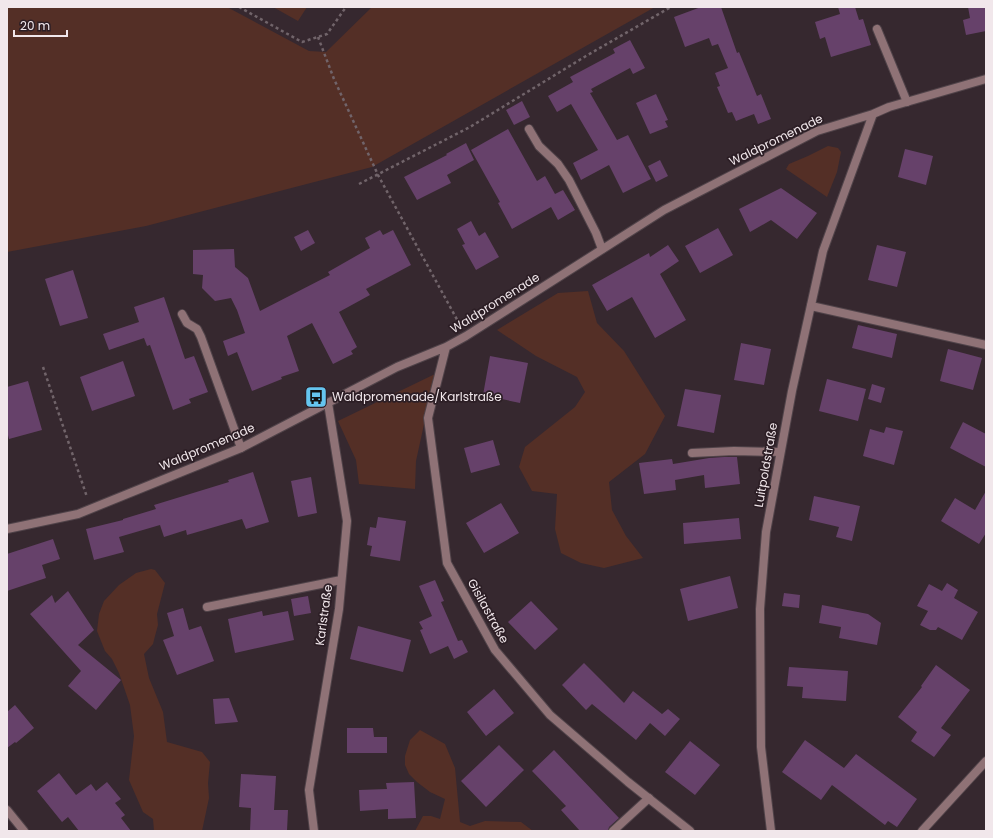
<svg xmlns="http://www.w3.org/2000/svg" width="993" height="838" font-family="Poppins,sans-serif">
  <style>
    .green { fill: #542f26 }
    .building { fill: #66416a }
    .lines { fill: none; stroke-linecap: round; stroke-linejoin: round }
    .service-casing { stroke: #504349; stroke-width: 10 }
    .minor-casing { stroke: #504349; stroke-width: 10 }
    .tertiary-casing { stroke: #504349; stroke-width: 10 }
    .path { stroke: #71646a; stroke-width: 2.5; stroke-dasharray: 3 3; stroke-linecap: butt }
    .service { stroke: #8f7276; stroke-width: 8 }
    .minor { stroke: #8f7276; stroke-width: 8 }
    .tertiary { stroke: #8f7276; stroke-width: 8 }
    .labels { text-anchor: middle; stroke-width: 3.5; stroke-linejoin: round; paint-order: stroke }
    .street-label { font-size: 12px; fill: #f1e7eb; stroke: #2c1e25 }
    .poi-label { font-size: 12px; fill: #f1e7eb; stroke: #2c1e25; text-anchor: start }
  </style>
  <rect width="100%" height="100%" fill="#36282f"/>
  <path class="green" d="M7 7H227L309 51 326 52 372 7H655L372 167 146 226 7 252Z
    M273 7H307L298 21Z
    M828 146 838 148 841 152 837 172 827 197 786 169 789 164 808 156Z
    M588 291 597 323 624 351 665 416 645 454 609 482 612 510 626 536 643 558 604 568 581 563 561 553 555 529 557 494 532 491 519 467 525 447 575 407 585 392 577 377 536 356 497 330 558 293Z
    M435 374 416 461 415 489 359 484 356 460 338 421Z
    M151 569 155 570 165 583 157 614 158 625 155 636 153 644 144 654 149 678 163 712 167 742 202 752 210 762 208 783 209 798 202 831H154L153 819 143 812 129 780 134 736 130 705 119 673 112 659 105 651 97 631 99 614 104 601 119 585 136 573Z
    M420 730 445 744 455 768 460 822 470 826 485 821 521 822 533 831H415L423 816H431L440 819 445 799 430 792 417 782 409 774 405 765V756L410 740Z"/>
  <path class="building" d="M701 7H721L737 53 739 52 757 96 761 94 771 119 758 124 754 114 736 121 732 112 728 113 717 87 720 86 715 73 728 68 718 44 712 46 709 38 685 47 674 17Z
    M838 7H855L859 20 863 19 871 45 831 57 825 37 820 39 815 22 840 14Z
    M968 7H986V31L966 35 963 20 970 18Z
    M630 40 645 68 633 74 630 68 591 89 593 92 590 93 617 140 628 135 651 179 623 193 609 165 581 180 573 163 598 150 571 104 557 112 548 96 573 82 570 77 615 53 613 49Z
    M656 94 668 120 665 121 668 127 650 134 636 103Z
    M522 101 530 117 514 125 506 110Z
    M508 129 537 181 545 176 555 194 563 190 575 210 558 220 551 207 512 229 498 203 500 202 471 150Z
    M466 143 474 160 447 175 451 183 417 200 404 177 447 155 446 154Z
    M905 149 933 156 926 185 898 177Z
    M660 160 668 176 656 182 648 166Z
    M781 188 817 213 797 239 771 220 750 232 739 209Z
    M471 221 479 236 485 232 499 257 476 270 462 245 465 244 457 229Z
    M718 228 733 255 700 273 685 246Z
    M308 230 315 243 301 251 294 237Z
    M380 230 383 235 393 230 411 265 366 289 370 295 339 312 357 347 351 351 353 354 333 364 312 323 287 336 299 371 281 377 282 379 252 391 237 352 228 356 223 341 245 333 237 310 231 298 215 301 202 288 203 275 193 274V250L234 249 235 267 248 278 260 311 330 275 328 272 370 248 365 238Z
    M668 245 679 261 660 274 686 320 655 338 632 297 607 311 592 285 649 253 650 257Z
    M877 245 906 252 897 287 868 280Z
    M73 270 88 318 60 326 45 279Z
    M164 297 185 359 194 356 208 392 189 399 191 403 173 410 150 345 147 346 144 338 109 350 103 334 139 322 134 307Z
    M858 325 897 334 892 358 852 348Z
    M741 343 771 349 764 385 734 380Z
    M948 349 982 358 973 390 940 381Z
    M490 356 528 363 520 403 483 395Z
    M123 361 135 396 92 411 80 377Z
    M827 379 866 389 858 421 819 411Z
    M28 381 42 430 9 439 7 431V387Z
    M872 384 885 388 881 403 868 399Z
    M685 389 721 395 714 433 677 426Z
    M963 422 986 434V467L950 448Z
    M886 427 903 431 894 465 863 456 870 429 884 433Z
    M493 440 500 465 471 473 464 448Z
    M724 457H737L740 484 705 488 704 475 675 480 676 490 644 494 639 463 672 459 673 464 709 458Z
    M253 472 269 522 246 529 242 519 187 535 186 530 164 537 160 525 119 537 124 552 94 560 86 529 123 520V519L156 509 154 505 229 482 228 480Z
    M311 477 317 513 298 517 291 481Z
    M986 491V533L979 544 941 521 955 498 975 510Z
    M814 496 860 506 852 541 836 537 839 527 809 520Z
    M501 503 519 533 484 553 466 523Z
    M378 517 406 521 400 561 370 556 372 546 367 545 370 527 376 528Z
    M739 518 741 539 684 544 683 523Z
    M53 539 60 559 42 565 46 578 7 591V554Z
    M730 576 738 608 688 621 680 589Z
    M435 580 444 601 441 602 458 641 462 640 468 652 454 659 448 646 430 654 420 630 423 629 419 622 432 616 419 586Z
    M947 583 958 590 954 598 978 612 962 640 938 627 936 630H930L920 625 928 611 917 606 929 584 942 591Z
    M68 591 94 630 78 645 121 680 96 710 68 686 81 671 30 614 52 595 55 603Z
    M784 593 800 595 799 608 782 606Z
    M308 596 311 613 294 616 291 599Z
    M531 601 558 629 535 650 508 622Z
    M822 605 868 614 881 623 877 645 839 638 841 627 819 623Z
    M183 608 189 630 201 626 214 661 177 675 163 640 174 636 167 613Z
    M262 611 263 616 288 611 294 640 235 653 228 619Z
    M358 626 411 640 403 672 350 659Z
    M584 663 624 703 633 691 662 714 668 709 680 719 665 736 650 723 636 740 592 704 586 710 562 685Z
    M936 665 970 690 941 728 951 735 934 757 911 741 917 732 898 717 922 687 921 686Z
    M789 667 848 671 846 701 802 698 803 687 787 686Z
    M494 689 514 713 486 736 467 712Z
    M229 698 238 722 215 724 213 699Z
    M15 705 34 728 16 743 15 742 7 748V712Z
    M347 728H373L374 737H387V753H347Z
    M805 740 844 768 856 754 917 799 897 827 888 821 885 825 832 785 821 800 782 772Z
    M690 741 720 765 695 795 665 772Z
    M499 745 524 770 486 807 461 781Z
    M554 750 619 818 609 827 608 831H580L561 810 566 806 532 771Z
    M59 773 76 795 91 784 96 791 107 782 121 799 115 803 125 815 121 818 131 831H79L68 817 62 822 37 791Z
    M241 774 276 776 274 810H288L287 831H250L251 808 239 807Z
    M414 782 416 818 388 819V809L360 811 359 790 387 789 386 783Z"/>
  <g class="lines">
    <g class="service-casing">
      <path id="service" d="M877 29 907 102
        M529 129 539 146 558 164 569 180 596 233 602 249
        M811 306 986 345
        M182 314 187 323 197 329 201 337 241 448
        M692 453 734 451 780 452
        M207 607 341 580
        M613 831 649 798"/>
    </g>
    <g class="minor-casing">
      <path id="minor" d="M446 347 428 418 447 563 495 650 550 715 628 782 690 831
        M7 529 78 514 241 448 397 367 446 347 466 336 664 210 817 131 873 114 889 107 986 79
        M314 831 309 790 339 609 347 521 328 403
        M771 831 761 747 760 609 766 532 792 391 823 251 873 114"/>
    </g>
    <g class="tertiary-casing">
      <path id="tertiary" d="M7 810 24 831
        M922 831 986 761"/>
    </g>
    <path class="path" d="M239 7 302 42 327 34 346 7
      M318 37 334 79 378 175 460 325
      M359 184 470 127 586 56 671 7
      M43 367 87 497"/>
    <use href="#service" class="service"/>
    <use href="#minor" class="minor"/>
    <use href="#tertiary" class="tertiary"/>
  </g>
  <defs>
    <g id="bus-square" transform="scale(1.15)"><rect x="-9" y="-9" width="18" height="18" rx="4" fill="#65c5ef" stroke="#2c1e25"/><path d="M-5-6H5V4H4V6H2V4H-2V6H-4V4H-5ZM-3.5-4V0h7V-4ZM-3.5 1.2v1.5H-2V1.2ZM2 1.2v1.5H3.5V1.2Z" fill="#111"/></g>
  </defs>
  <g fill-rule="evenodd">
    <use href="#bus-square" x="316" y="397"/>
  </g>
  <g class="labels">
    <g class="street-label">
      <text transform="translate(776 140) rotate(-26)" y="4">Waldpromenade</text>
      <text transform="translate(495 303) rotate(-32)" y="4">Waldpromenade</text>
      <text transform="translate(207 447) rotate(-23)" y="4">Waldpromenade</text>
      <text transform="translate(766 465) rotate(-80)" y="4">Luitpoldstraße</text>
      <text transform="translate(488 611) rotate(61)" y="4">Gisilastraße</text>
      <text transform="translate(324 615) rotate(-82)" y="4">Karlstraße</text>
    </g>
    <g class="poi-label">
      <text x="332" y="401">Waldpromenade/Karlstraße</text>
    </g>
  </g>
  <rect width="993" height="838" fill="none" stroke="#f1e7eb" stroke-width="16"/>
  <path d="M14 30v6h53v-6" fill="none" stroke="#f1e7eb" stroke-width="2"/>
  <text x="20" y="30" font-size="12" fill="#f1e7eb" stroke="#2c1e25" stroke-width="3" paint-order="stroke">20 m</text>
</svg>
